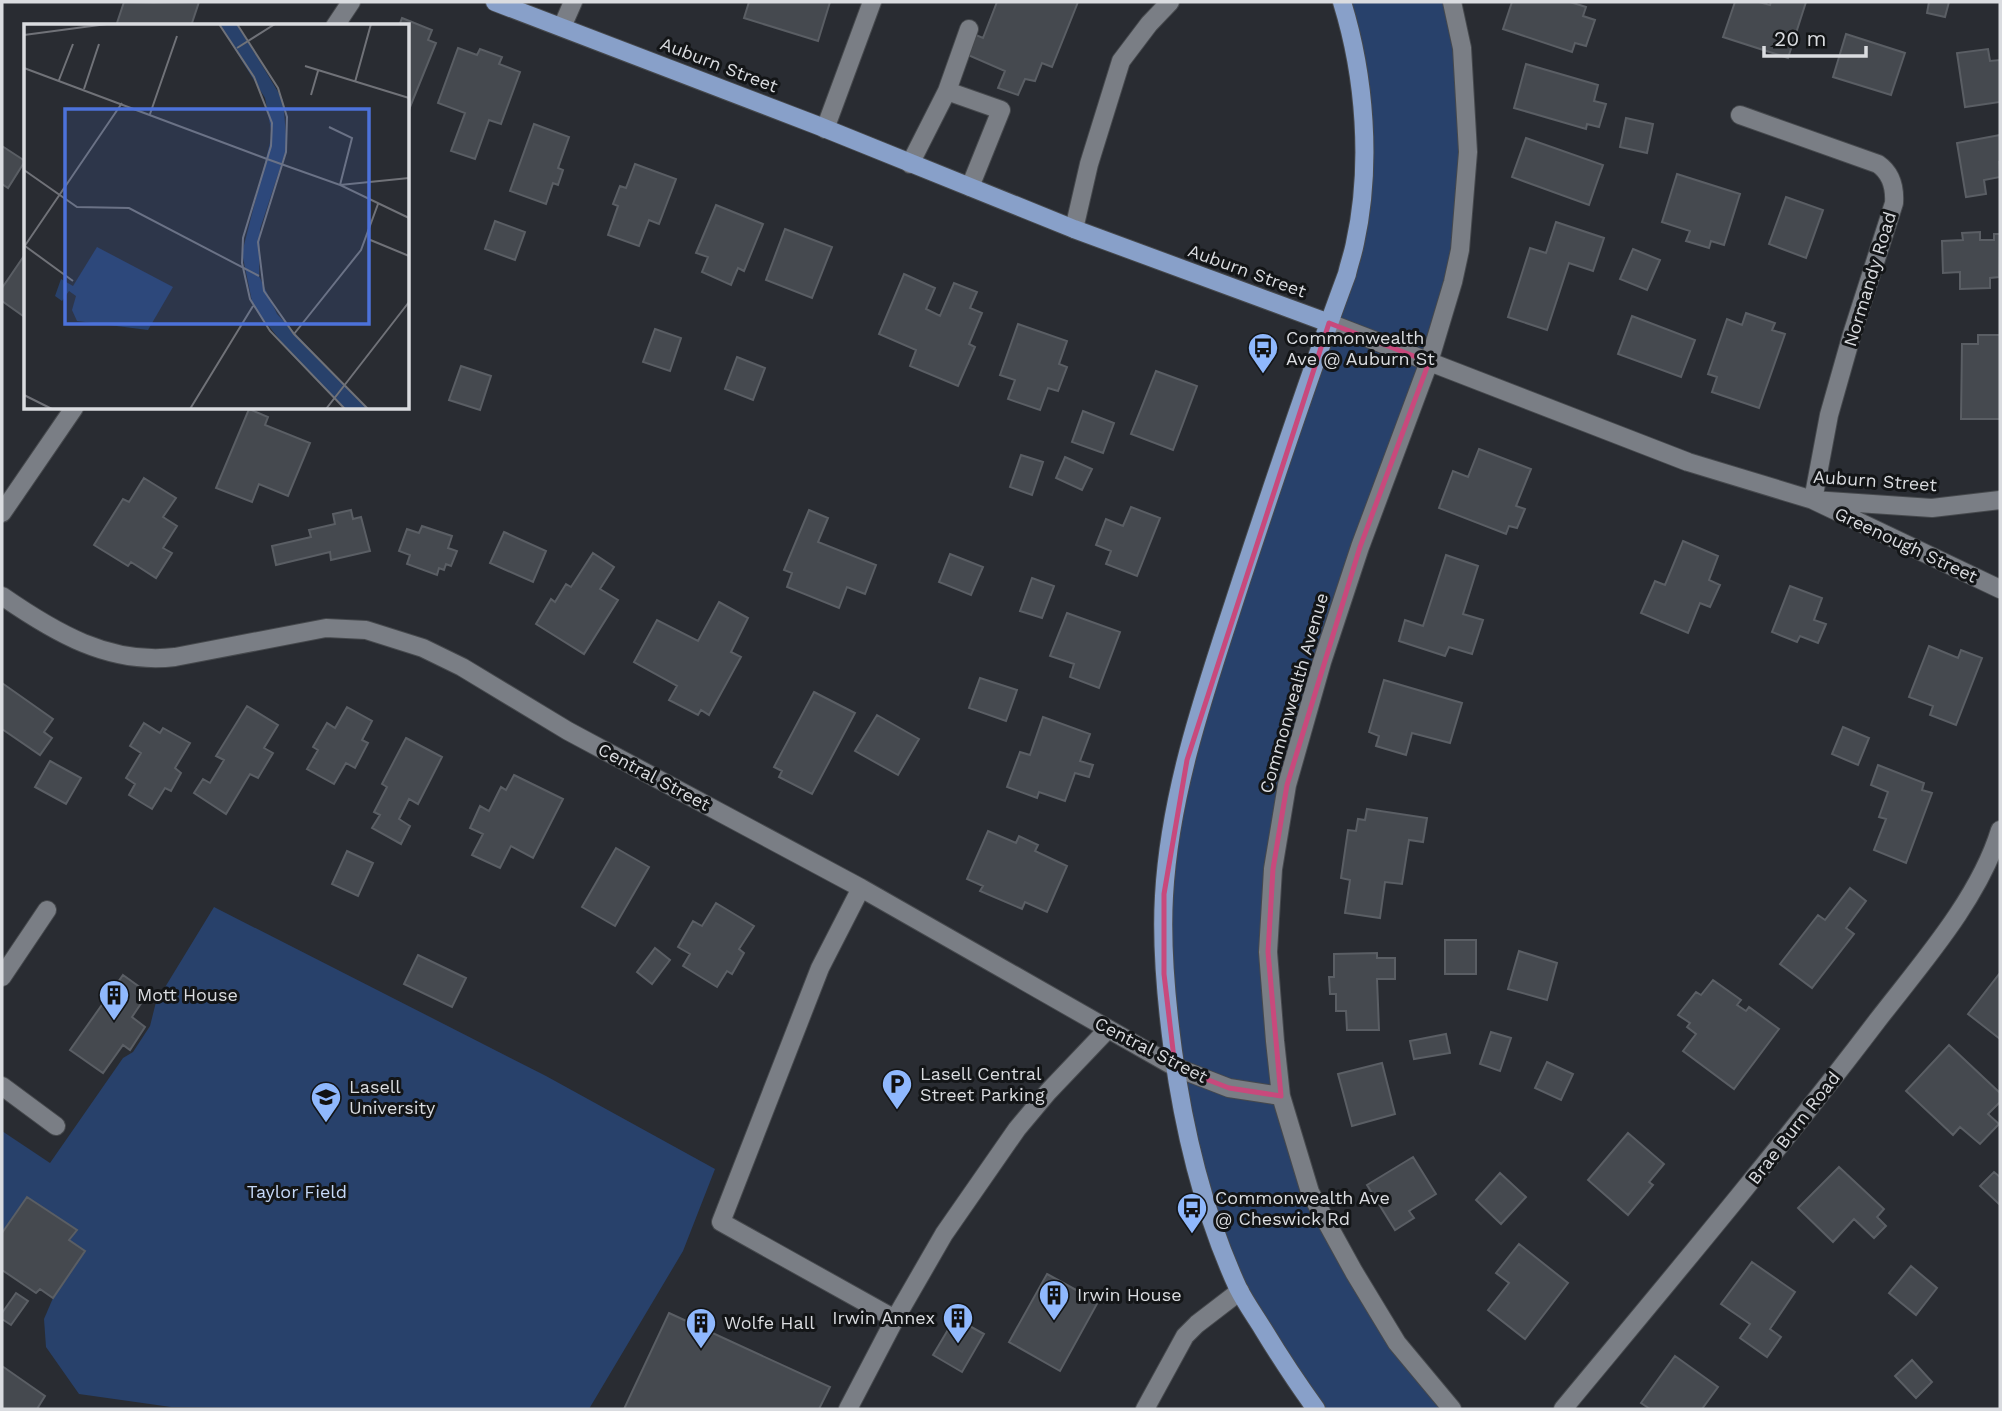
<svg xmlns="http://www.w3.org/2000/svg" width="2002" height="1411" font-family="'Work Sans',sans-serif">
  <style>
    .green { fill: #28416b }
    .building { fill: #45494f; stroke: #5a5e64; stroke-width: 2 }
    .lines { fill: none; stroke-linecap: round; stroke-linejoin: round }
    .minor-casing { stroke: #46494d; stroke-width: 20 }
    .major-casing { stroke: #46494d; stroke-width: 20 }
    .minor { stroke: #7a7e85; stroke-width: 18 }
    .major { stroke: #88a0c9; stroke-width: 18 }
    .marked { fill: none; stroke: #c8497c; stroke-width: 5; stroke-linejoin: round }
    .labels { text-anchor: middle; stroke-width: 6; stroke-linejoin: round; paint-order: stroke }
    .street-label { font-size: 18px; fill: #dadce0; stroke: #131517 }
    .poi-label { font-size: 18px; fill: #dadce0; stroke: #131517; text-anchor: start }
    .park-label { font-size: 18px; fill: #c6d9f9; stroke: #131517 }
    .inset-road { fill: none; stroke: #707278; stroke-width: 2 }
    .view { fill: #4c72da; fill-opacity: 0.15; stroke: #4c72da; stroke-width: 3.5 }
    .inset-edge { fill: none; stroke: #dadce0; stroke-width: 3.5 }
  </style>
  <rect width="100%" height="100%" fill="#292c32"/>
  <path class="green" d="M1342 2H1452L1462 48 1460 250 1360 547 1273 869 1275 1041 1310 1192 1354 1272 1452 1409H1316L1240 1291 1204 1197 1164 974 1177 802 1329 323 1364 168Z
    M214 907 546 1076 715 1169 683 1251 589 1409H343L171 1407 79 1394 46 1347 44 1319 53 1298 84 1251 69 1240 76 1230 27 1197 2 1233V1131L50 1163 123 1058 133 1052 150 1026 156 1002Z"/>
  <path class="building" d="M124 2 153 3 199 2 191 26H116Z
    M749 2H830L818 41 744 18Z
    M997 2H1078L1052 67 1042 63 1035 81 1025 79 1018 95 998 88 1005 71 968 55 976 35 983 38Z
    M1512 2H1570L1586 7 1583 16 1595 20 1586 46 1575 43 1572 52 1503 29Z
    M1735 2H1759L1770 5 1771 2H1806L1788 58 1723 37Z
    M1929 2H1949L1945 17 1927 13Z
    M402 18 432 30 428 40 436 43 408 112V26H399Z
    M1846 34 1905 53 1891 95 1833 77Z
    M458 48 477 55 480 49 502 57 499 64 520 72 501 124 489 120 475 159 451 151 465 113 438 103Z
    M1988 49 1990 61 2000 60V102L1965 107 1957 53Z
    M1526 64 1598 85 1594 101 1606 104 1599 127 1587 124 1586 129 1514 108Z
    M1626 118 1653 124 1647 153 1620 147Z
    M534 124 569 137 558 168 563 170 558 185 553 183 546 204 510 191Z
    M2000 135V162H1999L2000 177 1984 180 1986 194 1966 197 1957 143Z
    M1526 138 1603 165 1589 205 1512 177Z
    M2 146 25 161 8 188 2 184Z
    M635 164 676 179 659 224 649 220 639 246 608 235 618 206 613 204 620 186 626 188Z
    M1677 174 1740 194 1724 245 1711 241 1709 248 1686 241 1690 231 1662 222Z
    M1786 197 1823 210 1806 258 1769 244Z
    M716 205 763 224 744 271 738 268 731 285 702 272 708 257 696 253Z
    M495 221 525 232 515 260 485 249Z
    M1556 222 1604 238 1593 271 1569 263 1547 330 1508 317 1530 248 1546 253Z
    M785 229 832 247 812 298 766 280Z
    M1980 232V240H1994V234H2000L1999 277 1990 278V288L1960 289V272L1943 273 1942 241 1963 240 1962 233Z
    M1633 249 1660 260 1647 290 1620 279Z
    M26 253V318L2 301V288Z
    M904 274 935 288 926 309 940 316 954 283 977 292 970 308 982 313 969 344 975 347 958 386 910 366 916 350 879 334Z
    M1746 313 1775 323 1772 330 1785 334 1759 408 1712 392 1717 377 1708 374 1727 319 1742 325Z
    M1632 316 1695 340 1681 377 1618 354Z
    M1018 324 1067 341 1059 364 1067 367 1058 391 1048 388 1040 410 1008 399 1015 380 1000 375Z
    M655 329 681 338 670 371 643 362Z
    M1978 335H2000V419H1961L1962 344H1978Z
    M737 357 765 368 753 400 725 389Z
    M461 366 491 376 480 410 449 400Z
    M1156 371 1197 386 1173 450 1131 434Z
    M249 409 268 417 265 425 310 443 288 496 259 484 252 502 216 488Z
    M1083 411 1114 423 1103 453 1072 442Z
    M1479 449 1531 469 1516 506 1525 509 1517 528 1509 526 1506 534 1439 508 1453 471 1468 477Z
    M1021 455 1043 462 1032 495 1010 487Z
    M1065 457 1092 469 1082 490 1056 478Z
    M144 478 176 498 163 517 177 526 163 548 172 553 156 578 131 562 128 566 94 545 123 499 129 502Z
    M1131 507 1160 518 1137 576 1106 564 1111 551 1096 545 1106 519 1123 526Z
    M351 510 353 519 361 517 370 551 331 560 330 552 276 565 272 546 311 537 309 530 335 524 333 514Z
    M809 510 828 518 818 542 876 565 865 594 847 587 839 608 787 587 792 573 784 570Z
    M422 526 452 536 448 548 457 551 451 566 446 564 444 570 439 568 437 575 407 564 410 555 399 551 407 529 419 533Z
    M504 532 546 551 533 582 490 563Z
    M1683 541 1718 556 1709 580 1720 585 1710 607 1700 603 1688 633 1641 613 1655 581 1665 585Z
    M593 553 614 567 600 589 618 600 584 654 536 624 551 599 555 602 566 584 571 587Z
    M950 554 983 567 971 595 939 582Z
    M1446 555 1478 566 1463 614 1483 620 1472 654 1449 647 1445 656 1399 641 1405 620 1423 626Z
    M1032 578 1054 586 1042 618 1020 611Z
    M1790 586 1822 598 1814 620 1826 624 1818 643 1800 636 1797 642 1772 632Z
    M719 602 748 618 731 652 741 657 709 715 701 710 698 715 669 700 677 686 634 662 657 620 698 641Z
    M1067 613 1120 632 1099 688 1070 677 1074 664 1050 656Z
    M1929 646 1958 658 1961 650 1982 658 1956 725 1930 715 1933 706 1909 697Z
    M980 678 1017 690 1006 721 969 708Z
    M1384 680 1462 703 1450 743 1412 733 1406 755 1376 746 1379 736 1369 732Z
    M2 683 53 719 44 732 52 738 40 755 2 729Z
    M814 692 855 713 812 794 779 777 782 771 774 767Z
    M247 706 278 725 264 748 273 753 258 778 250 774 226 814 194 793 203 779 210 783 224 760 216 756Z
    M347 707 372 721 362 740 368 743 355 768 346 763 334 784 307 769 318 750 313 747 327 723 335 728Z
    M877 715 919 739 898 775 855 751Z
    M1043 717 1090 734 1080 761 1093 765 1089 777 1075 773 1065 801 1039 792 1037 798 1007 787 1020 752 1030 755Z
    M144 723 160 733 163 728 190 743 175 768 181 773 171 791 165 788 152 809 129 795 135 784 126 778 141 753 130 746Z
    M1843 727 1869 738 1858 765 1832 754Z
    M406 738 442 757 418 804 409 799 399 819 410 826 401 844 372 828 380 815 374 812 387 787 382 784Z
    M50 761 81 778 66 804 35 787Z
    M1878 765 1924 783 1922 790 1932 793 1906 863 1874 850 1886 819 1879 817 1888 792 1871 785Z
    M514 775 563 799 533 858 511 846 500 868 472 855 483 834 470 828 480 806 489 811 501 787 506 790Z
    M1367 809 1427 818 1423 842 1409 840 1402 884 1385 882 1380 918 1345 913 1350 880 1341 878 1348 830 1356 831 1358 819 1365 820Z
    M988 831 1016 843 1019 836 1038 845 1035 851 1067 866 1047 912 1025 902 1022 909 980 891 983 886 967 879Z
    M616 848 649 867 615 926 582 907Z
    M347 851 373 863 358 896 332 884Z
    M1850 888 1866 901 1846 928 1854 934 1812 988 1780 964 1818 915 1825 920Z
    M716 903 754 926 739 949 744 953 732 974 727 971 717 987 683 966 690 954 678 947 693 921 702 926Z
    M1445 940H1476V974H1445Z
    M655 948 670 960 652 984 637 972Z
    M1519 951 1557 963 1547 1000 1508 989Z
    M1377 953V958H1395V979H1377L1379 1030H1347L1346 1011H1336V994H1330L1329 977H1334V954Z
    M418 955 466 978 452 1007 404 984Z
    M2000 973V1039L1968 1014Z
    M123 975 148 993 132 1017 145 1027 130 1050 123 1045 103 1073 70 1050Z
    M1713 980 1741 1000 1737 1005 1746 1011 1749 1007 1779 1029 1734 1089 1683 1051 1696 1034 1687 1027 1690 1023 1678 1015 1696 992 1701 995Z
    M1491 1032 1511 1038 1500 1071 1480 1064Z
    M1446 1034 1450 1053 1414 1059 1410 1041Z
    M1949 1045 2000 1093V1102L1988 1114 1999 1124 1980 1144 1960 1127 1953 1135 1906 1091Z
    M1547 1062 1573 1074 1561 1100 1535 1088Z
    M1382 1063 1395 1114 1352 1126 1338 1074Z
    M1628 1133 1664 1164 1649 1182 1653 1185 1628 1215 1588 1180Z
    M1413 1157 1436 1194 1409 1211 1414 1218 1395 1230 1367 1185Z
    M1839 1167 1884 1209 1877 1217 1886 1226 1874 1238 1854 1219 1833 1242 1798 1208Z
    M1994 1172 2000 1177V1205L1980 1186Z
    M1500 1173 1526 1197 1501 1224 1476 1200Z
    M27 1197 77 1230 69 1240 85 1251 53 1298 40 1289 36 1293 2 1270V1233Z
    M1519 1244 1568 1283 1525 1339 1488 1310 1509 1283 1496 1273Z
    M1752 1262 1795 1292 1770 1329 1781 1337 1767 1357 1740 1338 1750 1324 1721 1304Z
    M1911 1266 1937 1288 1916 1315 1889 1293Z
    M1047 1274 1098 1302 1060 1371 1009 1342Z
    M16 1293 28 1301 11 1325 2 1319V1313Z
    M669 1313 830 1387 819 1409H624Z
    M955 1318 984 1334 962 1372 933 1355Z
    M1675 1356 1718 1387 1702 1409H1650L1641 1403Z
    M1912 1360 1932 1382 1916 1398 1895 1376Z
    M2 1366 45 1396 37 1409H2Z"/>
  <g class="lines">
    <g class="minor-casing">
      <path id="minor" d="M335 26 351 2
        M562 27 573 2
        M947 91 1001 110 970 187
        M1740 115 1878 164C1891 173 1895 187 1894 203L1852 334 1829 415 1813 500 2000 589
        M825 129 872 2
        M910 164 947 91 969 29
        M1074 229 1089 164 1121 61 1149 24 1170 2
        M1329 323 1688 462 1813 500 1932 508 2000 500
        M2 513 74 408
        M2 596C54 632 109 665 175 657L326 628 366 630 423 648 462 667 568 731 861 888 1175 1067 1229 1088 1281 1096
        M861 888 820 968 721 1222 895 1319 944 1234 1017 1129 1048 1092 1108 1029
        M2 977 47 910
        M2 1086 56 1126
        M848 1409 895 1319
        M1145 1409 1185 1336 1197 1324 1240 1291
        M1452 1409 1397 1343 1354 1272 1310 1192 1281 1096 1275 1041 1268 952 1273 869 1287 785 1322 662 1360 547 1429 362 1453 282 1460 250 1468 152 1462 48 1452 2
        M1563 1409C1669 1281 1776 1154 1877 1021 1921 964 1979 899 2000 830"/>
    </g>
    <g class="major-casing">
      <path id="major" d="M495 2 819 126 1074 229 1329 323
        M1316 1409C1297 1383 1280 1357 1263 1329 1255 1316 1245 1302 1238 1288 1204 1214 1184 1132 1173 1051 1166 999 1161 948 1164 896 1170 788 1208 683 1241 581 1275 478 1309 376 1347 274 1349 264 1353 254 1355 243 1372 166 1365 76 1342 2"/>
    </g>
    <use href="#minor" class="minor"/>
    <use href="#major" class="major"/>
  </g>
  <path class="marked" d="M1329 323 1429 362 1360 547 1287 785 1273 869 1268 952 1281 1096 1229 1088 1175 1067 1164 974V894L1187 760Z"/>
  <defs>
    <g id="bus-pin" transform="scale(1.575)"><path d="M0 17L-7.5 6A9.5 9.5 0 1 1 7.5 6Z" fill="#8fb8fd" stroke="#131517"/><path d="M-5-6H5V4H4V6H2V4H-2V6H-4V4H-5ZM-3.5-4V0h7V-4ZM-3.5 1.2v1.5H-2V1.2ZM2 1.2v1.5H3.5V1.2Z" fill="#111"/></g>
    <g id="building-pin" transform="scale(1.575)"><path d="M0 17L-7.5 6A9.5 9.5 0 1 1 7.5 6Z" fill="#8fb8fd" stroke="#131517"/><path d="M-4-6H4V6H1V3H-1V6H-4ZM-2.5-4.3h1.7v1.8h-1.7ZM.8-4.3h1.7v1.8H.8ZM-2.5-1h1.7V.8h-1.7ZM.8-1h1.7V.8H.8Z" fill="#111"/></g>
    <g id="parking-pin" transform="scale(1.575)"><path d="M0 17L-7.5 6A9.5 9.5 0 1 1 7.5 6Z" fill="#8fb8fd" stroke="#131517"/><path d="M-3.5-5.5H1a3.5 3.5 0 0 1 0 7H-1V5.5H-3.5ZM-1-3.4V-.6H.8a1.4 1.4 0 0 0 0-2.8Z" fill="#111"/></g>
    <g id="university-pin" transform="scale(1.575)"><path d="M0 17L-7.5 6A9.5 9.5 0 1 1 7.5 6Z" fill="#8fb8fd" stroke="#131517"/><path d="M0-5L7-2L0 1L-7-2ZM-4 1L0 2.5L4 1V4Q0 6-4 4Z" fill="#111"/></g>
  </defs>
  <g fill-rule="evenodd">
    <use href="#bus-pin" x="1263" y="348"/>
    <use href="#building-pin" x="114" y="995"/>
    <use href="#parking-pin" x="897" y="1084"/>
    <use href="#university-pin" x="326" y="1097"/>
    <use href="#bus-pin" x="1192" y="1208"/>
    <use href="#building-pin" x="1054" y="1295"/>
    <use href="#building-pin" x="958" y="1318"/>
    <use href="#building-pin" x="701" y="1323"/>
  </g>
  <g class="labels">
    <g class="street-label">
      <text transform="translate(719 65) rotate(21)" y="6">Auburn Street</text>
      <text transform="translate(1247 271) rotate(20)" y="6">Auburn Street</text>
      <text transform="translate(1870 279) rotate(-73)" y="6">Normandy Road</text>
      <text transform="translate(1875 481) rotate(4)" y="6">Auburn Street</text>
      <text transform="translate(1906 545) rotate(25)" y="6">Greenough Street</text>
      <text transform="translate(1294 693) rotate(-74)" y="6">Commonwealth Avenue</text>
      <text transform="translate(654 777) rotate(28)" y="6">Central Street</text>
      <text transform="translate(1151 1050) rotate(27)" y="6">Central Street</text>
      <text transform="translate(1794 1128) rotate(-52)" y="6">Brae Burn Road</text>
    </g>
    <g class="poi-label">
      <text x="1286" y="344">Commonwealth<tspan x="1286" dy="21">Ave @ Auburn St</tspan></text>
      <text x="137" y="1001">Mott House</text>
      <text x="920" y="1080">Lasell Central<tspan x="920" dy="21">Street Parking</tspan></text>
      <text x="349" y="1093">Lasell<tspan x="349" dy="21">University</tspan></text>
      <text x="1215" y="1204">Commonwealth Ave<tspan x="1215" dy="21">@ Cheswick Rd</tspan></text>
      <text x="1077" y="1301">Irwin House</text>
      <text x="935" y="1324" text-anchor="end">Irwin Annex</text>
      <text x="724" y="1329">Wolfe Hall</text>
    </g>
    <g class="park-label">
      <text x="297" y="1198">Taylor Field</text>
    </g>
  </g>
  <g transform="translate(24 24)">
    <rect width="385" height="385" fill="#292c32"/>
    <path d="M195 0H213L259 76 263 123 236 205 235 252 253 290 343 385H321L266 329 229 282 218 229 248 111 241 74ZM73 223 149 263 124 306 53 297 48 286 52 272 45 267 38 277 31 272 37 255 49 262Z" fill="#28416b"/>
    <path class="inset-road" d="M195 0 230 53 248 99 247 122 219 214 218 239 226 275 246 307 321 385M213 0 254 64 263 93 262 128 234 218 240 267 270 310 344 385M0 11 83 0M213 24 251 0M281 42 385 74M0 44 243 135M35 56 49 20M331 58 347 0M60 65 75 20M287 71 294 47M126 90 153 12M305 103 328 114 316 161 385 194M243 135 316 161 385 154M0 146 53 183 105 184 235 252M344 215 385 232M1 222 49 257M0 223 98 79M270 310 337 226 354 180M0 371 28 385M166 385 229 282M302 385 385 278"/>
    <path class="view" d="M41 85H345V300H41Z"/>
    <rect width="385" height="385" class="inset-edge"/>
  </g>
  <rect width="2002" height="1411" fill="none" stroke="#dadce0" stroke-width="7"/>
  <path d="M1764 46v10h102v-10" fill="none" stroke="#dadce0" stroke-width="3.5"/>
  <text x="1774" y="46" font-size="21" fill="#dadce0" stroke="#131517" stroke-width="5" paint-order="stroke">20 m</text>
</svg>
